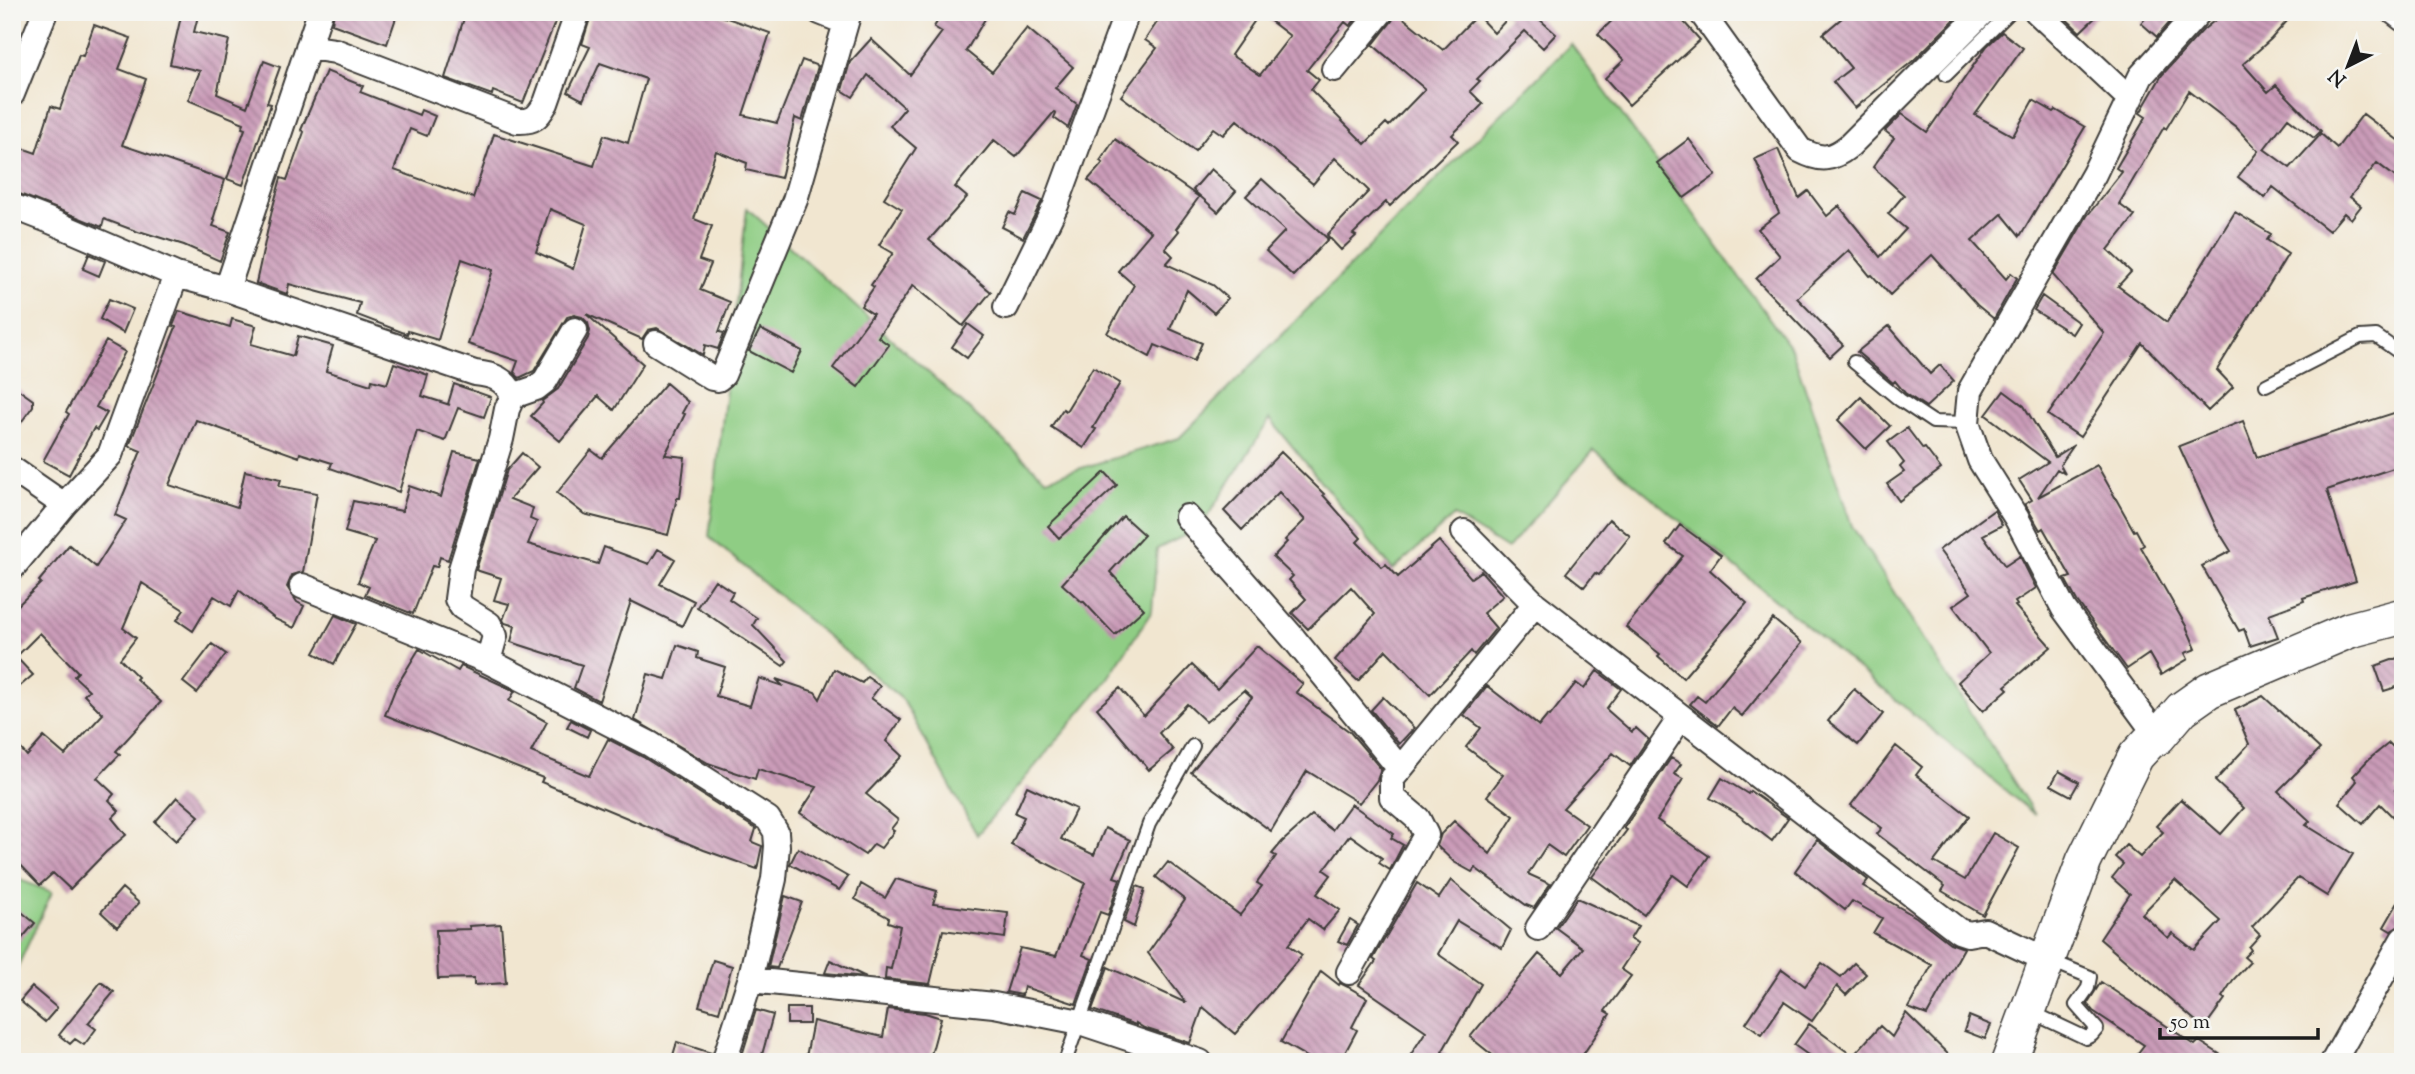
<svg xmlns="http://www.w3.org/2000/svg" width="2415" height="1074" font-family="'Sorts Mill Goudy',serif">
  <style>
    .green { fill: #8fcd84; stroke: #567450; stroke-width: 2 }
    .building { fill: url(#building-back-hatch); fill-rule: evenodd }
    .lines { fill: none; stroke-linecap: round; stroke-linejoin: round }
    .lane-casing { stroke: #3c3a37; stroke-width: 16 }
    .street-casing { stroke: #3c3a37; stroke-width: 28 }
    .secondary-casing { stroke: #3c3a37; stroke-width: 38 }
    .lane { stroke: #fff; stroke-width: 12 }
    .street { stroke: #fff; stroke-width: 24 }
    .secondary { stroke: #fff; stroke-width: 35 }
  </style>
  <defs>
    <pattern id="building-back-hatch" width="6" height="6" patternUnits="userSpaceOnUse" patternTransform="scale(1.75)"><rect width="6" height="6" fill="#ca9bb8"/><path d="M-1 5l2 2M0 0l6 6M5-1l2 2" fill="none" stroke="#a37e95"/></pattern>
  </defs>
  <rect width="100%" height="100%" fill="#f6f6f2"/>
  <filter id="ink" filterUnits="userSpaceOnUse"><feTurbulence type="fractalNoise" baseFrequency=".0143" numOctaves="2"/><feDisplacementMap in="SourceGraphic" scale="14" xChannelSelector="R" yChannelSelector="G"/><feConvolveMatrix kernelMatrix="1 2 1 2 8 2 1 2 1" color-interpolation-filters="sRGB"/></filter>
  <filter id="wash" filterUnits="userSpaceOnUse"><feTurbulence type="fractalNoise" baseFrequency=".00686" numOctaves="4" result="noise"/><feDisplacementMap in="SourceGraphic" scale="28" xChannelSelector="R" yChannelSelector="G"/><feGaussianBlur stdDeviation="1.57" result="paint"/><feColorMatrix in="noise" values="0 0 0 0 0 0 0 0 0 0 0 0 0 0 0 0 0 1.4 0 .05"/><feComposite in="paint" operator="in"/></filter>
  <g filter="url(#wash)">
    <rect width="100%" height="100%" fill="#f1e6d0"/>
    <path class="green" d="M1571 44 1792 350 1852 526 2035 815 1594 450 1507 549 1454 516 1393 570 1270 419 1200 528 1157 549 1152 611 1102 687 977 835 903 700 709 537 747 208 1046 479 1179 438Z
      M12 877 52 892 12 979Z"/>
    <g id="blocks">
      <path class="building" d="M182 12H199L194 32 229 40 217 94 247 107 264 61 280 67 267 103 271 104 243 185 227 179 245 129 242 128 244 123 188 100 200 71 170 64Z
        M334 12H398L387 44 332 24Z
        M466 12H559L523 103 493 91 492 95 445 78Z
        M592 12H710L770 33 743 115 777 123 802 60 818 66 802 121 795 118 781 178 746 170 747 163 716 151 694 219 712 226 699 260 711 264 700 290 730 302 719 332 724 333 718 349 705 345 703 355 657 328 648 330 642 339 586 314 643 364 614 410 598 396 560 441 531 416 543 403 542 401 558 389 588 338 590 331 588 323 582 317 574 315 567 317 534 371 519 378 514 372 518 361 468 344 493 270 462 259 438 340 408 331 407 334 357 315 360 303 289 284 287 294 256 283 272 210 281 178 287 180 304 132 301 130 326 71 363 86 360 92 419 115 421 110 435 116 427 136 410 129 394 170 473 198 494 134 594 166 604 135 628 143 646 79 600 63 583 100 568 92 590 47 582 44ZM550 209 586 224 573 269 536 252Z
        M943 12H989L966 51 992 72 1027 28 1073 67 1055 88 1077 104 1068 128 1054 118 1056 113 1054 112 1016 157 994 140 955 187 967 197 929 240 991 292 963 326 913 285 878 337 889 345 858 387 833 368 873 314 861 306 874 287 871 285 893 253 879 245 902 209 884 198 916 148 890 126 905 108 868 75 853 97 842 90 850 62 871 39 910 75 942 32 934 27Z
        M1164 12H1362L1350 26 1345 22 1307 70 1319 80 1311 90 1365 144 1386 123 1389 126 1425 89 1373 45 1392 21 1396 12 1443 50 1477 15 1494 33 1509 17 1504 12H1543L1538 18 1556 34 1543 48 1525 31 1477 79 1480 81 1470 91 1483 104 1452 135 1458 141 1390 206 1386 202 1353 234 1356 236 1341 250 1327 235 1369 191 1335 158 1313 184 1237 120 1223 135 1213 128 1195 151 1121 96 1157 48 1145 40ZM1260 13 1290 36 1260 75 1231 55Z
        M1621 12H1675L1700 40 1629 105 1605 78 1624 60 1598 34Z
        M1849 12H1962L1914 60 1855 108 1833 82 1851 68 1823 34Z
        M2059 12H2101L2080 32Z
        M2151 12H2179L2157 37 2141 23Z
        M2225 12H2295L2271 39 2243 64 2268 92 2276 85 2321 131 2314 138 2288 118 2264 149 2290 168 2321 134 2337 148 2363 114 2403 144V183L2377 163 2350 197 2361 206 2351 219 2344 213 2329 231 2273 187 2265 198 2238 177 2258 151 2236 127 2189 91 2166 129 2164 127 2119 204 2135 216 2108 250 2131 272 2118 286 2167 322 2235 212 2271 234 2267 240 2288 254 2217 370 2233 387 2208 411 2142 343 2080 437 2048 415 2104 333 2053 275 2087 216 2122 172 2116 168 2146 117 2140 113 2162 75 2203 30Z
        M94 25 131 38 119 69 146 79 122 145 225 180 213 220 215 221 213 226 230 232 220 261 184 245 142 232 141 233 104 219 102 227 12 191V174L22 148 36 153 51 106 60 109 79 55 83 56Z
        M2002 32 2023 48 1975 115 2013 136 2033 100 2054 112 2056 110 2085 127 2020 236 2002 214 1972 241 2006 279 2011 273 2017 278 1994 319 1977 305 1932 255 1890 295 1872 275 1870 276 1849 250 1797 298 1843 345 1830 357 1756 279 1780 256 1758 229 1779 213 1755 159 1778 149 1799 198 1808 191 1827 216 1839 206 1880 257 1906 229 1888 214 1904 195 1873 167 1894 138 1885 131 1902 114 1927 132 1987 46Z
        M1115 139 1199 197 1176 229 1179 231 1165 248 1173 256 1166 264 1213 285 1228 298 1214 313 1187 290 1170 329 1202 343 1194 361 1155 345 1150 357 1107 333 1134 285 1118 271 1151 232 1088 180 1103 163 1100 161Z
        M1689 139 1716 175 1684 198 1657 163Z
        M1211 169 1236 191 1218 212 1193 190Z
        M1262 179 1328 239 1293 276 1266 251 1285 231 1246 196Z
        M1025 193 1042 201 1023 238 1002 227 1009 212 1015 215Z
        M89 254 105 261 99 276 83 269Z
        M2042 296 2079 323 2072 334 2034 310Z
        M109 299 133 309 123 333 100 319Z
        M179 311 230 327 232 319 256 326 251 344 293 356 298 336 333 346 326 371 371 385 372 380 387 384 394 363 428 375 422 396 450 405 448 404 454 384 491 397 484 417 458 408 445 441 417 431 399 492 330 468 332 463 300 453 299 457 196 420 169 485 237 507 245 471 281 479 279 486 317 493 303 572 292 575 287 587 297 602 304 606 294 628 275 619 239 590 231 606 214 596 193 631 177 620 184 610 142 583 123 628 136 638 120 659 138 677 136 679 161 702 116 751 120 754 97 778 114 794 109 800 119 811 112 818 126 835 106 852 70 889 53 873 40 885 12 856V739L27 756 44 737 65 755 103 714 84 695 89 690 74 676 78 672 40 633 16 657 33 675 12 693V611L41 583 39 581 69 545 96 567 126 520 115 515 141 451 129 446 176 327 173 326Z
        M968 324 984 336 967 358 952 347Z
        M1889 326 1930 374 1940 365 1954 381 1926 407 1905 393 1895 381 1893 383 1857 352Z
        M760 329 802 351 791 373 749 351Z
        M106 341 125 352 96 407 107 413 97 430 94 428 69 475 43 461 69 414 66 412Z
        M1093 367 1120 383 1093 428 1096 429 1084 448 1051 427 1063 409 1066 411Z
        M666 383 688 402 682 413 685 414 665 455 685 457 680 498H677L668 535 584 514 557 493 591 450 602 458Z
        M12 385 33 400V406L12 435Z
        M2004 391 2024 406 2055 457 2074 445 2060 465 2065 474 2057 469 2038 497 2097 465 2134 531 2136 530 2144 545 2141 547 2186 626 2196 649 2185 653 2188 659 2161 675 2149 654 2127 669 2077 601 2065 579 2071 577 2043 528 2040 530 2025 504 2032 500 2019 480 2048 462 1986 415Z
        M1861 397 1890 426 1866 449 1838 420Z
        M2403 410V465L2327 490 2356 581 2303 598 2304 601 2269 614 2278 637 2250 646 2244 629 2239 631 2202 566 2231 551 2216 527 2179 446 2243 421 2257 457Z
        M1907 428 1923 449 1925 448 1941 469 1899 501 1887 484 1904 472 1900 467 1904 463 1888 442Z
        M454 452 480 458 448 560 440 557 437 567 432 566 413 614 365 595 369 587 358 582 375 541 345 532 353 501 402 511 409 486 441 497Z
        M1281 452 1324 494 1323 495 1361 538 1357 542 1382 567 1386 564 1398 577 1439 541 1471 578 1481 571 1503 596 1483 613 1496 628 1474 655 1471 651 1430 695 1386 650 1358 681 1335 660 1375 614 1351 587 1308 629 1292 613 1306 599 1289 580 1293 576 1273 557 1287 542 1285 540 1305 520 1279 492 1242 530 1224 511Z
        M522 453 538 467 510 499 533 508 530 519 537 522 528 544 598 564 604 547 649 564 658 549 675 559 660 584 694 601 682 626 631 601 599 701 574 688 582 665 511 642 515 626 505 623 503 620 509 604 494 600 501 578 476 570 507 470Z
        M1105 472 1117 485 1059 538 1048 526Z
        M1994 510 2002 525 1983 535 2005 566 2020 556 2036 588 2015 602 2017 605 2015 606 2051 647 2005 686 2008 689 1983 711 1958 682 1989 653 1953 606 1971 593 1939 550Z
        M1123 516 1144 535 1110 572 1144 609 1115 635 1083 601 1082 602 1062 584Z
        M1609 519 1630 536 1599 575 1595 573 1584 587 1566 573Z
        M1680 525 1721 555 1710 570 1747 603 1683 678 1658 656 1660 654 1626 627 1683 556 1666 544Z
        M715 580 733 592 729 599 757 618 753 625 787 661 783 666 697 607Z
        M335 615 356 624 334 664 314 653Z
        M1773 619 1802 643 1742 716 1732 708 1718 726 1690 704 1697 696 1705 702Z
        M212 644 226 654 197 693 183 682Z
        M677 645 698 652 697 658 725 667 716 696 750 706 759 678 783 686 776 679 815 692 820 699 834 669 862 683 867 677 880 686 871 698 901 720 886 741 902 756 866 794 898 820 891 829 894 831 881 848 874 844 865 855 800 813 817 787 758 769 755 779 708 763 635 720 648 674 666 679Z
        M1257 646 1303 684 1296 692 1350 732 1381 769 1377 780 1359 803 1307 771 1271 831 1191 772 1252 697 1244 690 1206 722 1187 704 1159 733 1173 750 1149 770 1097 708 1120 688 1144 716 1192 665 1217 689Z
        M419 649 458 671 461 666 515 691 509 701 547 722 531 752 589 776 608 739 643 757 756 829 752 842 762 846 757 869 704 850 541 782 543 778 385 715 396 687Z
        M2403 656V685L2384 691 2375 666Z
        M1597 671 1621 689 1606 709 1632 732 1636 728 1648 739 1630 766 1613 753 1563 808 1587 825 1564 857 1547 845 1528 874 1550 884 1534 908 1526 905 1475 868 1472 872 1454 862 1437 846 1441 834 1454 821 1490 854 1514 816 1487 796 1503 775 1466 747 1481 728 1464 715 1487 686 1539 726 1548 715 1550 716 1576 683 1584 689Z
        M1854 689 1883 714 1858 745 1828 721Z
        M2263 696 2320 749 2278 791 2310 821 2306 825 2353 854 2327 896 2298 878 2252 927 2260 935 2249 947 2251 950 2244 957 2250 962 2233 980 2222 997 2225 999 2204 1028 2100 939 2130 894 2112 878 2123 864 2115 857 2126 845 2140 857 2163 832 2156 826 2181 799 2221 834 2244 808 2215 781 2249 744 2235 710ZM2175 880 2221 921 2194 950 2172 933 2168 938 2142 914Z
        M1383 697 1414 728 1399 744 1371 710Z
        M571 720 590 730 587 737 567 727Z
        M2389 743 2403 757V783L2395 790 2403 798V827L2380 804 2363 824 2339 803 2357 781 2353 776 2368 760Z
        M1896 746 1922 767 1916 775 1969 816 1934 862 1965 880 1993 833 2019 848 1983 915 1942 891 1945 886 1877 834 1882 828 1851 805Z
        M1671 758 1681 764 1674 774 1683 779 1657 820 1709 856 1688 886 1673 875 1644 915 1592 877 1627 830 1624 828Z
        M2059 771 2079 782 2071 796 2051 785Z
        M1722 778 1748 794 1750 791 1788 818 1772 841 1736 813 1710 798Z
        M1027 786 1076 809 1061 839 1094 855 1105 828 1130 840 1114 877 1120 879 1108 915 1100 912 1083 955 1092 959 1076 1004 1024 987 1022 995 1006 992 1020 948 1056 956 1085 883 1011 845 1024 817 1015 813Z
        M177 797 199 816 176 841 155 822Z
        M1351 804 1394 834 1391 838 1403 845 1390 870 1379 863 1382 858 1350 835 1324 870 1331 875 1317 894 1340 910 1323 930 1308 919 1288 945 1302 955 1235 1034 1203 1007 1190 1043 1144 1028 1136 1023V1025L1092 1010 1108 967 1186 1003 1148 953 1185 900 1156 877 1168 862 1240 915 1262 886 1257 883 1276 856 1272 854 1282 842 1312 815 1332 830Z
        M1817 840 1868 880 1863 886 1916 917 1950 943 1964 948 1927 1015 1908 1008 1932 965 1873 933 1882 918 1852 901 1845 910 1795 871Z
        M798 848 848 877 839 890 790 864Z
        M896 879 937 891 933 904 1008 913 1005 938 943 930 930 984 885 979 886 968 891 969 900 926 888 922 889 918 855 899 861 884 885 898Z
        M1451 880 1511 930 1502 948 1457 921 1438 954 1481 984 1442 1052 1457 1062H1406L1426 1031 1359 985 1376 961 1373 959 1417 883 1439 898Z
        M1137 886 1145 889 1134 927 1124 922Z
        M122 888 139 903 117 927 101 912Z
        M2403 894V924L2391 931 2384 927Z
        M785 896 802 902 777 968 768 967Z
        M1577 898 1638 926 1630 939 1638 943 1621 969 1631 976 1605 1011 1610 1014 1578 1062H1501L1470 1037 1539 954 1562 973 1583 948 1556 928Z
        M12 904 35 923 12 950Z
        M1350 920 1358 925 1347 945 1338 941Z
        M501 924 506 983 474 985V978L438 979 436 930 470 929 469 926Z
        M713 960 732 966 719 1012 699 1006Z
        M830 960 866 977 825 973Z
        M1822 963 1841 977 1854 963 1866 974 1846 995 1837 986 1812 1021 1784 1002 1762 1034 1746 1023 1782 969 1805 986Z
        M1321 971 1339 985 1340 983 1348 987 1367 998 1352 1027 1357 1030 1340 1062H1316L1281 1042Z
        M101 982 114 992 88 1023 96 1029 84 1045 75 1039 70 1044 59 1035Z
        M2101 982 2195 1045 2199 1041 2232 1062H2131L2144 1045 2093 1011 2087 1004Z
        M32 987 57 1008 45 1022 20 1001Z
        M787 1008H809V1024H787Z
        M888 1009 925 1013 941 1018 929 1062H805L813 1021 883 1037Z
        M756 1010 773 1015 760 1062H740Z
        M1906 1013 1956 1062H1818L1794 1045 1809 1024 1853 1056 1880 1026 1892 1037Z
        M1969 1016 1991 1025 1985 1039 1964 1031Z
        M677 1042 711 1053 710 1062H671Z"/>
    </g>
  </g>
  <g filter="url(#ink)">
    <use href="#blocks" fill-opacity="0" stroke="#3c3a37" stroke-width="2"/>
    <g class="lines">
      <g class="lane-casing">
        <path id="lane" d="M1946 75 2010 12
          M1854 362 1900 400 1933 422 1967 423
          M2266 385 2360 337 2376 336 2403 355
          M2031 1012 2086 1038 2092 1035 2097 1029 2076 1005 2088 988 2090 977 2051 961
          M1065 1062 1149 824 1193 746"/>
      </g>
      <g class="street-casing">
        <path id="street" d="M820 12 845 22
          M1701 12 1800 150C1821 161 1831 160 1849 146L1983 12
          M2037 12 2129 98
          M2394 12 2403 19
          M308 47 335 51 517 121C534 122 538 117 546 103L578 12
          M1334 69 1381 12
          M12 94 45 12
          M12 206 48 220 176 275 227 289 475 373C494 375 505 379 513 396
          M227 289 320 12
          M1006 307 1056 205 1127 12
          M656 343 712 378 718 379 723 375 795 200 849 12
          M12 469 64 505
          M1187 517 1294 639 1400 769
          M1464 532 1535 604 1959 931 1968 934 1985 931 2047 960
          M12 568 64 505 110 455 176 275
          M302 586 488 661 650 744 768 819 776 832 777 846 774 879 750 980 724 1062
          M488 661 495 636 489 624 462 607 457 599 461 569 501 439 507 409 513 396 536 388 545 381 575 330
          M2158 737 2064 609 2017 519 1980 460 1967 423 1970 391 2094 174 2141 76 2199 12
          M1538 928 1681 717
          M1349 972 1426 835 1418 819 1392 797V779L1535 604
          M750 980 994 1005 1080 1022 1200 1062
          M2333 1062 2403 939"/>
      </g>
      <g class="secondary-casing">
        <path id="secondary" d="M2009 1062 2084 861 2136 756 2149 742 2158 737 2182 709 2209 690 2350 630 2403 616"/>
      </g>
      <use href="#lane" class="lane"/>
      <use href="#street" class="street"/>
      <use href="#secondary" class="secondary"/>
    </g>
  </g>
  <rect width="2415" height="1074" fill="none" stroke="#f6f6f2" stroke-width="42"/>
  <g transform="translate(2348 66) rotate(222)" stroke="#f6f6f2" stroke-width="5" paint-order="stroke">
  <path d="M0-5L12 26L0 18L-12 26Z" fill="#1c1c1c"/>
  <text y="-10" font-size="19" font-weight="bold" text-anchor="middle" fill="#1c1c1c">N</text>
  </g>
  <path d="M2160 1028v10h158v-10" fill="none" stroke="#1c1c1c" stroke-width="3.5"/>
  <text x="2170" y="1028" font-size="21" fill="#1c1c1c" stroke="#f6f6f2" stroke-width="5" paint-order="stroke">50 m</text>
</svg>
